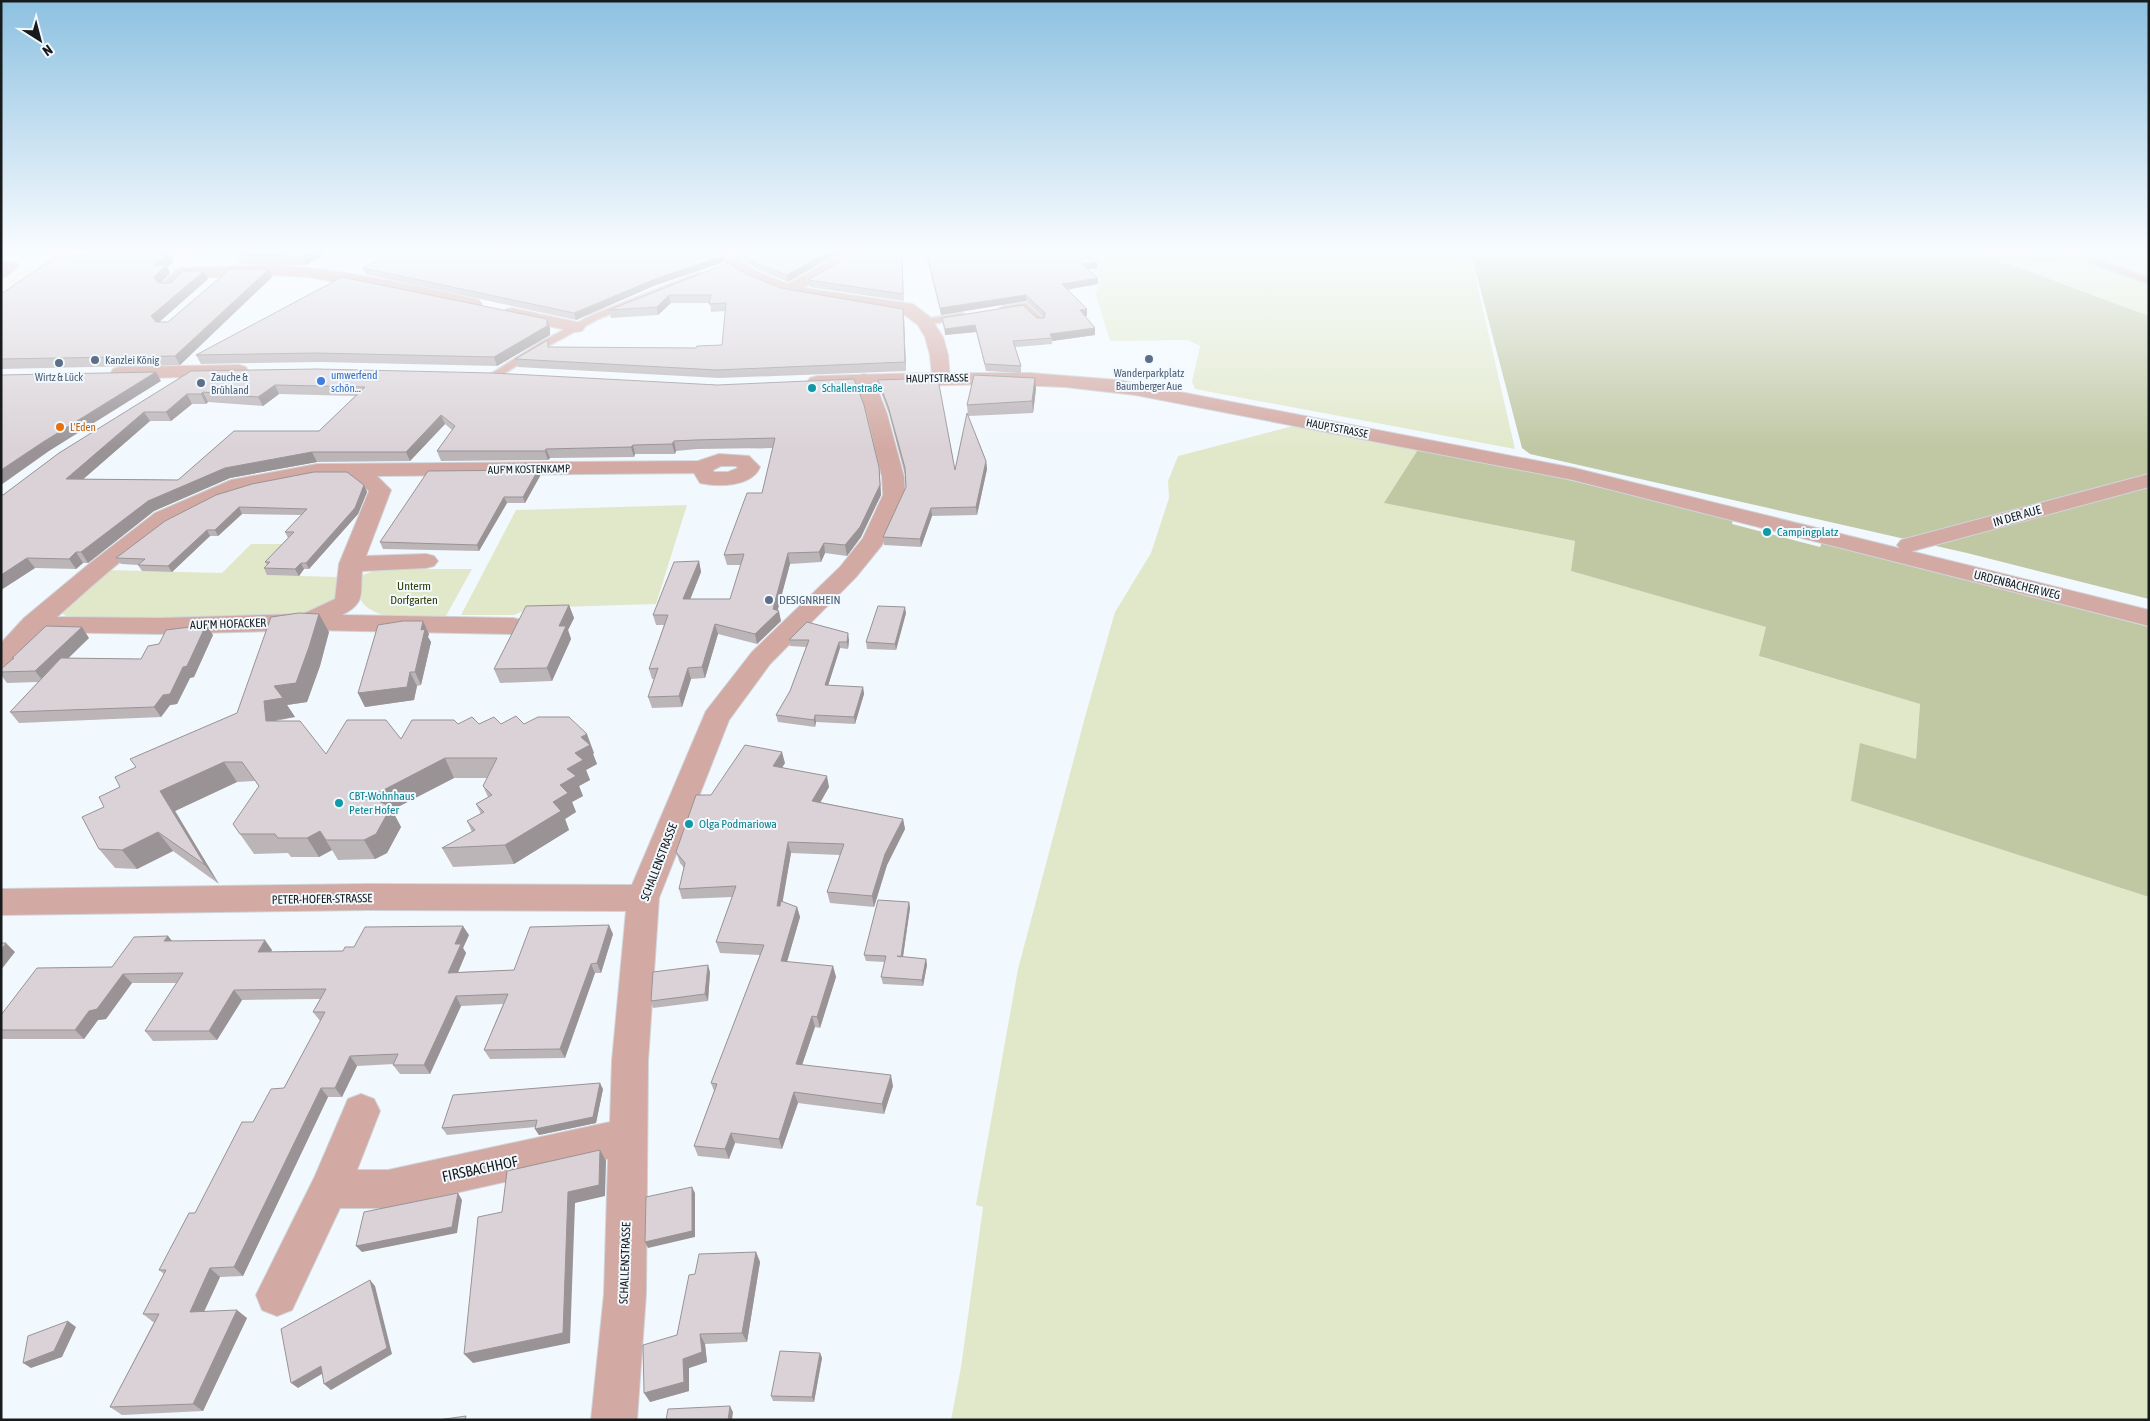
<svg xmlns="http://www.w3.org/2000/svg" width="2150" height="1421" font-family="'Asap Condensed',sans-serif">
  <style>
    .education { fill: #f8ecd8 }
    .green { fill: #e1e8ca }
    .forest { fill: #c0c7a3 }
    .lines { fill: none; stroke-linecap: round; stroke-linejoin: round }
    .service-casing { stroke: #cfd5da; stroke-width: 3 }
    .minor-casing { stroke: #cfd5da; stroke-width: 2 }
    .tertiary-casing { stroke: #cfd5da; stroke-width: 2 }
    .service { fill: #d3a9a3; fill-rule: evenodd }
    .minor { fill: #d3a9a3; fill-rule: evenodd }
    .tertiary { fill: #d3a9a3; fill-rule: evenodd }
    .wall { fill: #bbb5b8; fill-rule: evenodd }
    .shaded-wall { fill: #999396 }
    .building { fill: #dad2d6; stroke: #999396; fill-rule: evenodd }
    .service-dot { fill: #5c6f8a; stroke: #f2f9fe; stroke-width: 2 }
    .shop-dot { fill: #3f7fe0; stroke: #f2f9fe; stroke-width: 2 }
    .culture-dot { fill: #0f9aa8; stroke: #f2f9fe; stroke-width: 2 }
    .food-dot { fill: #e8710a; stroke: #f2f9fe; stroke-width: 2 }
    .labels { text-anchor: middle; stroke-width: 4; stroke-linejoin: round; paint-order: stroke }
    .far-service-label { font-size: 11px; fill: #4e5e75; stroke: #f2f9fe; text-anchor: start }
    .far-shop-label { font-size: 11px; fill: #366cbe; stroke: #f2f9fe; text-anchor: start }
    .far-street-label { font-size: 11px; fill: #181b1c; stroke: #f2f9fe }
    .far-culture-label { font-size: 11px; fill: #0d838f; stroke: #f2f9fe; text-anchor: start }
    .far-food-label { font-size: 11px; fill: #c56008; stroke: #f2f9fe; text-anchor: start }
    .street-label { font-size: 12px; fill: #181b1c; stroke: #f2f9fe }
    .culture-label { font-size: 12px; fill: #0d838f; stroke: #f2f9fe; text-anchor: start }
    .park-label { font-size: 12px; fill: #343c00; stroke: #f2f9fe }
    .service-label { font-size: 12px; fill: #4e5e75; stroke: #f2f9fe; text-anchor: start }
    .near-street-label { font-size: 15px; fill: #181b1c; stroke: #f2f9fe }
  </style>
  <rect width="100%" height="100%" fill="#f2f9fe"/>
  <path class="education" d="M120 250H204L164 284 2 285 50 252Z"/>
  <path class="green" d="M1079 250H1463L1472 262 1515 449 1195 389 1192 382 1200 346 1188 340 1110 341 1096 295 1100 279Z
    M1971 250H2149V316L1989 256Z
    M1297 425 1419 448 1385 503 1575 541 1571 571 1767 627 1761 657 1920 704 1916 759 1851 801 2149 897V1420H951L961 1367 983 1207 976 1205 1018 969 1085 717 1115 612 1151 553 1169 498 1168 481 1178 456Z
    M687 505 656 604 530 608 514 615H461L516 510Z
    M251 544H297L268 575 338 577 336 598 320 613 245 619H70L63 614 62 610 108 570 222 573Z
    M379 569H472L446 616C414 616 358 627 356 583L363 575Z"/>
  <path class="forest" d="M1465 250H1971L2149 316V599L1967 553 1530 454 1522 448 1473 261Z
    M1419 448 1531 471 1733 519 1732 524 1820 547 1822 542 2149 627V897L1851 801 1860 743 1916 759 1920 704 1759 656 1766 627 1571 571 1575 541 1384 503Z"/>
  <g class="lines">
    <g class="service-casing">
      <path id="service" d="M2071 250H2081L2078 253 2149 278V284L2073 257 2050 261 1989 259 1985 256C2003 242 2049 266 2071 250Z
        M698 273 705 275 598 319 548 346 500 376H492L491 374 541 342 592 315Z
        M1026 303 1043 319V323H1037L1024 309 1004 312 999 309 1004 306Z
        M962 313 967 316 965 318 926 325 921 322 926 319Z"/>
    </g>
    <g class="minor-casing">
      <path id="minor" d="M726 250H742V262L758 272 788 284 848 250H868L804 288 913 304 930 317 943 337 948 355 950 377 948 381H934L932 377 930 355 925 337 918 325 902 313 840 305 783 294 746 279 728 267 726 264Z
        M1 261 17 263 19 266 7 276 1 278Z
        M271 265C341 269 411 284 479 300L482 304 479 308 473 309 308 277 271 275 186 278C179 285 175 290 164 288L162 284 176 270 182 268Z
        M512 308 582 323 585 327 582 331 576 332 506 317 503 313 506 309Z
        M864 374 871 376 874 380 887 414 904 477 905 495 882 545 856 577 770 664 729 720 659 898 648 1061 646 1294 637 1420H591L604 1294 608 1159 388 1208H340L292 1310 277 1316 262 1310 256 1295 315 1176 348 1099 361 1094 374 1099 380 1111 357 1170H388L610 1122 612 1061 626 911 368 910 1 915V889L368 884 632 885 706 711 752 652 840 567 863 538 883 495 882 477 867 414 854 380 857 376Z
        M719 454 749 456 760 467C752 487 718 487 700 483L694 473 377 476 391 490 366 556 426 554 434 556 438 561 434 566 426 568 362 571C360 594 366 603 342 615L513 618 522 620 526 626 522 632 513 634 309 630 160 634 40 632 10 665 1 667V643L24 618 89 564 155 513 231 480 317 464 698 461ZM721 466H736L738 468 728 472H714L713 470ZM317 476H351L369 491 339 564 335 599 303 614 160 618 57 617C113 568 171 510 246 490 269 484 293 481 317 476Z
        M2149 474V487L1909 552 1901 550 1897 545 1901 540Z"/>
    </g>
    <g class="tertiary-casing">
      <path id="tertiary" d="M239 365 246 367 248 371 246 375 120 379 113 377 111 373 113 369 120 367Z
        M924 373H1030L1118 380 1574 468 2149 610V626L1573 480 1135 395 1065 387 994 384 817 388 810 386 807 382 810 378 817 376Z"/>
    </g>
    <use href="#service" class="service"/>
    <use href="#minor" class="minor"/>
    <use href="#tertiary" class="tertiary"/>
  </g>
  <path class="wall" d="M245 250H331L306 265 241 264 237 255Z
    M414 250H726L724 262 656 285 576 320 365 274 363 268 397 254 412 251Z
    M742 250H844L788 282 759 270 744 261Z
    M902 250 904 301 810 287 808 280Z
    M925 250H1076L1097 262V268L1088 269 1098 284 1067 290 1087 316H1085L1095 328V335L1052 341V344L1015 347 1021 366V373L986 371 976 332 945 335 943 324 942 318H1044L1026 301 941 315Z
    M169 253 174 262 167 267 170 273 161 283 208 279 159 322H168L269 269 272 277 180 365 1 369V294Z
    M744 273 781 288 904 317 906 371 719 378 518 367 515 359 550 347 696 348 722 345 726 311 711 312 710 303H671L658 315 611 318 609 310Z
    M550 328V335L497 366 320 362 201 364 196 355Z
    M191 371 717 385 880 477 881 495 861 537 847 556 825 553 821 562 790 564 777 610 781 621 757 644 718 634 705 678 691 679 682 707 652 708 648 697 654 679H652L649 669 664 625H656L653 615 699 561 701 572 690 599H730L741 565H727L724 555 762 493 773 448 697 449 676 451 675 454H635L634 457 550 458 548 460 441 461 437 451 452 430 445 424 410 461 317 462 230 478 154 511 88 563H83L76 569 35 568 1 590V495H3ZM279 394 355 396 319 431 178 480 83 479 150 421H171L192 404H206L208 402 263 406Z
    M1035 378 1036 389 1033 413 968 416 967 405Z
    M878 380 906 382 955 470 986 461 987 469 977 515 932 516 921 547 884 545 883 537 906 487 905 475 889 414 879 387Z
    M538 470 540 476 525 503H507L479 551 383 549 380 542Z
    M364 485 367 492 358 514 309 569H304L299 576 267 575 264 568 267 565 265 562 288 538 285 532 301 515 242 514 218 536H210L172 572 142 571 138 565 121 564 116 558 216 495Z
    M569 605 574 618 568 630 571 639 552 681 500 683 494 669Z
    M906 613 896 650 867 649 866 642Z
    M329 632 320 666 307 702 287 705 295 717 276 721 326 754 401 739 458 724H524L594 753 593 754 597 764 586 770 590 780 579 786 583 796 572 802 576 812 565 819 569 830 514 864 453 867 442 848 472 832 467 821 481 814 476 804 488 797 483 786 487 778H454L392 810 401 827 387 853 375 859 338 860 332 850 319 857H291L288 853 254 854 233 824 259 787 255 781 237 782 175 811 219 884 173 851 137 869 115 868 99 849 104 807 136 767 237 713Z
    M429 634 428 637 431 642 421 685 417 686 414 700 365 707 358 693Z
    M213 635 194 677 190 678 177 704 170 705 161 717 19 723 10 712 38 682 7 683 1 675V669L13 659 12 658 89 638 68 658 141 659 159 644Z
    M789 640H849L848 649 840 648 828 686 863 687 864 694 855 724 816 722 815 727 778 722 776 715 790 691 806 647 790 646Z
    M785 763 782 767 829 787 820 802 903 819 905 829 887 865 874 907 830 903 827 892 840 855 791 853 782 902 797 907 800 917 787 962 833 966 836 977 820 1028 815 1027 802 1065 893 1086 884 1114 798 1103 782 1149 735 1143 729 1159 698 1156 694 1146 714 1091 711 1083 760 955 720 953 716 942 732 897 682 899 679 889 684 868 680 863 676 852 711 795Z
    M909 902 910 908 903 957 926 959 927 965 923 986 883 984 881 977 885 962 866 961 864 955Z
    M613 934 601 973H595L565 1058 490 1059 484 1050 503 1004 461 1006 430 1074H400L393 1065 394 1064 357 1066 342 1097H328L243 1276 220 1277 204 1312 247 1318 203 1411 122 1415 110 1407 154 1322H153L143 1314 164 1274 159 1270 195 1213 253 1122 284 1088 320 1021 313 1012 320 999 242 1000 217 1040 153 1041 145 1031 177 983H132L106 1019 98 1020 84 1039H1V1015L112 967 168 936 172 941 272 950 271 952 343 951 354 947 469 935 463 948 466 953 458 972 514 970Z
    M710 972 708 1001 653 1008 651 1001Z
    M603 1089 596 1123 539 1135 535 1129 536 1127 447 1135 442 1128Z
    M756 1252 760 1262 747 1342 705 1344 707 1362 689 1368V1391L650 1402 677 1335 695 1274Z
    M820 1353 822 1358 814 1402 773 1401 771 1396Z"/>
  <path class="shaded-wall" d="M313 250H331L306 265 302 256Z
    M724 250H726L724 262 656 285 576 320 574 313Z
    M832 250H844L788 282 787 275Z
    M169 253 174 262 167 267 170 273 158 286 154 277V265Z
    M1097 262V268L1082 270V264Z
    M269 269 272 277 180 365 175 356Z
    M204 271 208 279 156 325 151 316Z
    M1098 278V284L1062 290V284Z
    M669 295 671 303 658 315 657 307Z
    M1026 295V301L941 315 940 308Z
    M903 309 904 317 906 371 905 362Z
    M1087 309V316L1080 317V310Z
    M547 319 550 328V335L497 366 494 357Z
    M975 325 976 332 945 335V329Z
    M1095 328V335L1052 341V338L1050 334Z
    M156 372 161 381 49 451 1 485V470L43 442Z
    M1035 378 1036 389 1033 413 1032 401Z
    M275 385 279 394 263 406 258 397Z
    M203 392 208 402 206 404 201 394Z
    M187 394 192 404 171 421 166 412Z
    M144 412 150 421 72 489 66 479Z
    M441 415 445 424 410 461 406 452Z
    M674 441 676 451 675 454 672 444Z
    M633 445 635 454 634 457 631 447Z
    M546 449 550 458 548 460 545 451Z
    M312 452 317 462 230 478 154 511 88 563 81 552 148 501 225 468Z
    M986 461 987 469 977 515 976 507Z
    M879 467 881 495 861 537 847 556 845 545Z
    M538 470 540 476 525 503 523 497Z
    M364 485 367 492 358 514 309 569 306 563Z
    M504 497 507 503 479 551 477 545Z
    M239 507 242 514 218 536 215 530Z
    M931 508 932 516 921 547 920 539Z
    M207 530 210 536 172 572 168 566Z
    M824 543 825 553 821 562 819 552Z
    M76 552 83 563 76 569 69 559Z
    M788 553 790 564 777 613 779 611 781 621 757 644 755 634 773 609Z
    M27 558 35 568 1 590V575Z
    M699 561 701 572 686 610 683 599Z
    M301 563 304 569 299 576 295 569Z
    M569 605 574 618 568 630 571 639 552 681 547 668 559 626Z
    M905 607 906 613 896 650 895 644Z
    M319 614 329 632 320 666 307 702 287 705 295 717 276 720 278 740 266 721 264 701Z
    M423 621 429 634 428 637 431 642 421 685 415 672 421 630Z
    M715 624 718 634 705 678 702 667Z
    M206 625 213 635 194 677 190 678 177 704 170 705 161 717 154 707 183 667Z
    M82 627 89 638 44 682 35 671Z
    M848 633 849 640 848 649 847 642Z
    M839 642 840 648 826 692 825 685Z
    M688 668 691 679 682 707 679 696Z
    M410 672 417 686 414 700 365 707 358 693Z
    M863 687 864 694 855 724 854 717Z
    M815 715 816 722 815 727 814 720Z
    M587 734 594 753 593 754 597 764 586 770 590 780 579 786 583 796 572 802 576 812 565 819 569 830 514 864 505 845 553 802 581 737Z
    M782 752 785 763 776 777 773 766Z
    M445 758 454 778 392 810 401 827 387 853 375 859 364 840 370 797Z
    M224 762 237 782 175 811 219 884 205 865 160 791Z
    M827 776 829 787 815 812 812 801Z
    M903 819 905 829 887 865 874 907 872 896 885 854Z
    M320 831 332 850 319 857 307 838Z
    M158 832 173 851 137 869 122 850Z
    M788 842 791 853 780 917 777 906Z
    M909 902 910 908 902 963 901 957Z
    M797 907 800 917 784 972 781 961Z
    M609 925 613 934 601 973 597 963Z
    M463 926 469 935 463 948 466 953 454 982 448 973 455 944Z
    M168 936 176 946 164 941Z
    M265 940 272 950 265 962 258 952Z
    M6 943 15 952 1 970V950Z
    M926 959 927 965 923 986 922 980Z
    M591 964 595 973 565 1058 560 1049Z
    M708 965 710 972 708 1001 705 994Z
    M833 966 836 977 820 1028 817 1017Z
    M123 974 132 983 106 1019 98 1020 84 1039 75 1030 89 1011Z
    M234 990 242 1000 217 1040 209 1031Z
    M456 996 461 1006 430 1074 424 1065Z
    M812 1016 815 1027 799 1074 796 1064Z
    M350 1056 357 1066 342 1097 335 1088Z
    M891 1075 893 1086 884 1114 882 1104Z
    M600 1083 603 1089 596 1123 539 1135 535 1129Z
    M321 1088 328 1097 243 1276 234 1267Z
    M794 1092 798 1103 782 1149 779 1139Z
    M731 1133 735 1143 729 1159 725 1149Z
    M600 1150 606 1161 605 1196 575 1203 570 1343 473 1363 464 1354 568 1192Z
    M692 1187 695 1193V1237L648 1248 645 1242Z
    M458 1193 462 1200 457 1233 362 1252 356 1246Z
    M756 1252 760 1262 747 1342 742 1333Z
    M210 1268 220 1277 200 1320 190 1312Z
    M370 1280 375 1286 392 1354 331 1390 324 1384Z
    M237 1310 247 1318 203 1411 193 1404Z
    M68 1321 76 1327 62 1357 31 1368 23 1363Z
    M700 1334 705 1344 707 1362 689 1368V1391L650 1402 644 1393 683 1359Z
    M820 1353 822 1358 814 1402 812 1397Z
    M321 1366 327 1371 298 1388 291 1383Z
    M730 1406 733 1412 732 1420H728Z"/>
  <path class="building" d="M245 250H313L302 256 237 255Z
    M405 250 412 251 414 250H724L723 256 655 279 574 313 363 268 390 253 397 254Z
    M742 250H832L787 275 758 264 743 255Z
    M860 250H902L903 294 808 280Z
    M926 250H1076L1097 262 1082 264 1098 278 1062 284 1087 309 1080 310 1095 328 1050 334 1052 338 1013 341 1021 366 985 364 975 325 945 329 942 318 1023 305 1037 318H1044L1045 313 1026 295 940 308Z
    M169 253 154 265H166L154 277 158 283H171L183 271H204L151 316 156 322H168L230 269H269L175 356 1 359V294L57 256Z
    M728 263 744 273 781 288 903 309 905 362 717 370 515 359 548 340V347L696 348 697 346 722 345 726 303 709 304 711 295H669L657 307 609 310Z
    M342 277 547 319V326L494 357 316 353 196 355Z
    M316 369 493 373 717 385 854 379 864 405 879 467 880 485 860 527 845 545 824 543 819 552 788 553 773 609 779 611 755 634 715 624 702 667 688 668 679 696 648 697 658 668 649 669 668 615H653L674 562 699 561 683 599H730L744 554 724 555 747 493H762L775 438 695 440 674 441 672 444 633 445 631 447 546 449 545 451H437L455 426 441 415 406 452H312L225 468 148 501 81 552H76L69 559 27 558 1 575V495H3L59 453 191 371ZM275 385 365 387 319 431H234L178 480 66 479 144 412H166L187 394H201L203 392 258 397Z
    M156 372 43 442 1 470V375Z
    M974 375 1035 378 1032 401 967 405Z
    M906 379V382L938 379 955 470 967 413 986 461 976 507 931 508 920 539 883 537 906 487 905 468 888 406 878 380Z
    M538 470 523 497H504L477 545 380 542 428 471Z
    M314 472H347L364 485 355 508 306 563H301L295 569 264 568 270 562H265L294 532H285L307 509 239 507 215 530H207L168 566 138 565 145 559 116 558 165 521 216 495 252 484Z
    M569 605 559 626H566L547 668 494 669 526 606Z
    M878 606 905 607 895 644 866 642Z
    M299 613 319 614 309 647 296 683 274 686 283 698 264 701 266 721H300L326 754 347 720H386L401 739 412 720H454L458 724 472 717 479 724 494 717 501 724 516 716 524 724 538 717H569L587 734 581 737 590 745 575 753 583 760 567 769 576 776 560 785 568 793 553 802 561 811 505 845 442 848 475 830 467 821 484 812 476 804 492 795 483 786 497 758H445L370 797 391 807 376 834 364 840H326L320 831 307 838H278L275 834H240L233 824 259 786 242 762H224L160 791 205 865 158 832 122 850 99 849 82 817 104 807 99 797 120 787 115 777 136 767 130 759 237 713 271 617Z
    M403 621H423L421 630 425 629 415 672H410L407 687 358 693 378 625Z
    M807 622 848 633 847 642H839L825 685 863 687 854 717 815 715 814 720 776 715 790 691 809 640H789Z
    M206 625 187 666 183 667 170 694 163 695 154 707 10 712 61 658 141 659 148 646 159 644 166 630Z
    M46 626 82 627 35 671 1 672V669L14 658H12Z
    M745 745 782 752 773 766 827 776 812 801 903 819 885 854 872 896 827 892 844 844 788 842 777 906H780L781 901 797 907 781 961 833 966 817 1017 812 1016 796 1064 891 1075 882 1104 794 1092 779 1139 731 1133 725 1149 694 1146 717 1084 711 1083 764 945 716 942 736 886 679 889 685 863 676 852 696 795H711Z
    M878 900 909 902 901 957 897 956 926 959 922 980 881 977 886 956 864 955Z
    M609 925 597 963 591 964 560 1049 484 1050 508 994 456 996 424 1065H393L398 1054 350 1056 335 1088H321L234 1267 210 1268 190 1312 237 1310 193 1404 110 1407 159 1314H143L166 1270H159L189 1213H195L242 1122H253L271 1089 284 1088 325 1012H313L326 989 234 990 209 1031H145L183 973 123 974 97 1009 89 1011 75 1030H1V1015L37 968 112 967 134 937 168 936 164 941 265 940 258 952 343 951 345 947H354L365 927 463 926 455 944H461L448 973 514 970 530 927Z
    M1 943H6L1 950Z
    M708 965 705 994 651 1001 653 972Z
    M600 1083 593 1117 535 1129 537 1120 442 1128 453 1095Z
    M600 1150 599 1185 568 1192 563 1333 464 1354 478 1217 502 1212 507 1171Z
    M692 1187V1231L645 1242 646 1197Z
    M458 1193 452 1227 356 1246 364 1212Z
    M756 1252 742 1333 700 1334 702 1352 683 1359 684 1382 644 1393 643 1345 677 1335 689 1275 695 1274 699 1254Z
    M370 1280 387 1348 324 1384 321 1366 291 1383 281 1329Z
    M68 1321 54 1351 23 1363 28 1336Z
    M780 1351 820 1353 812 1397 771 1396Z
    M730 1406 728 1420H666L668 1409Z
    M466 1416 465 1420H438Z"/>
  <linearGradient id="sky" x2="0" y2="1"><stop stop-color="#8dc1e1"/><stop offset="0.56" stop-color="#f9fcff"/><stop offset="1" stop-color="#f9fcff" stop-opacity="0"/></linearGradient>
  <rect width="2150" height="449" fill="url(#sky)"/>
  <g class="service-dot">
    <circle cx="1149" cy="359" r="5"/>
    <circle cx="95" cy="360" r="5"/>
    <circle cx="59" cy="363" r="5"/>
    <circle cx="201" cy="383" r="5"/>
    <circle cx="769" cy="600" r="5"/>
  </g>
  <circle class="shop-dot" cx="321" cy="381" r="5"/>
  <g class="culture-dot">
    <circle cx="812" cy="388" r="5"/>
    <circle cx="1767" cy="532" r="5"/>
    <circle cx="339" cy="803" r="5"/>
    <circle cx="689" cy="824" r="5"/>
  </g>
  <circle class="food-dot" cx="60" cy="427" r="5"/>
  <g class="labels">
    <g class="far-service-label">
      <text x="105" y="364">Kanzlei König</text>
      <text x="1149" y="377" text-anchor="middle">Wanderparkplatz<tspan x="1149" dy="13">Baumberger Aue</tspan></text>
      <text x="59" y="381" text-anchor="middle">Wirtz &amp; Lück</text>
      <text x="211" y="381">Zauche &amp;<tspan x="211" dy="13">Brühland</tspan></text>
    </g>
    <g class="far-shop-label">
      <text x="331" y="379">umwerfend<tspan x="331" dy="13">schön...</tspan></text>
    </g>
    <g class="far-street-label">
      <text transform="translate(937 378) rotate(-1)" y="4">HAUPTSTRASSE</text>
      <text transform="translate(1337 428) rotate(11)" y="4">HAUPTSTRASSE</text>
      <text transform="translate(529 469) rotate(-1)" y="4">AUF'M KOSTENKAMP</text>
    </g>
    <g class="far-culture-label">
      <text x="822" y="392">Schallenstraße</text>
    </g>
    <g class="far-food-label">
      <text x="70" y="431">L'Eden</text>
    </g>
    <g class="street-label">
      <text transform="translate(2017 516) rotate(-16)" y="4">IN DER AUE</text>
      <text transform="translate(2017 585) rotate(14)" y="4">URDENBACHER WEG</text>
      <text transform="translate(228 624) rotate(-2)" y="4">AUF'M HOFACKER</text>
      <text transform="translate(659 862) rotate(-69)" y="4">SCHALLENSTRASSE</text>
      <text transform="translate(322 899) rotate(-1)" y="4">PETER-HOFER-STRASSE</text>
      <text transform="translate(625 1263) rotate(-88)" y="4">SCHALLENSTRASSE</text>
    </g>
    <g class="culture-label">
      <text x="1777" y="536">Campingplatz</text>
      <text x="349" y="800">CBT-Wohnhaus<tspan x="349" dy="14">Peter Hofer</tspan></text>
      <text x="699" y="828">Olga Podmariowa</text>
    </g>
    <g class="park-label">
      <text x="414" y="590">Unterm<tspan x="414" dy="14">Dorfgarten</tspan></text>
    </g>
    <g class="service-label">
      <text x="779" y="604">DESIGNRHEIN</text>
    </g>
    <g class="near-street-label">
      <text transform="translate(480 1169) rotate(-12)" y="5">FIRSBACHHOF</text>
    </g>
  </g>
  <rect width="2150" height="1421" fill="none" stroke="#181b1c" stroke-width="5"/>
  <g transform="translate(40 40) rotate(144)" stroke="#f2f9fe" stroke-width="4" paint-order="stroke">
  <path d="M0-4L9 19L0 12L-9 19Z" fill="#181b1c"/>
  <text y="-8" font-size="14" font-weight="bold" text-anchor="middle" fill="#181b1c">N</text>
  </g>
</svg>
